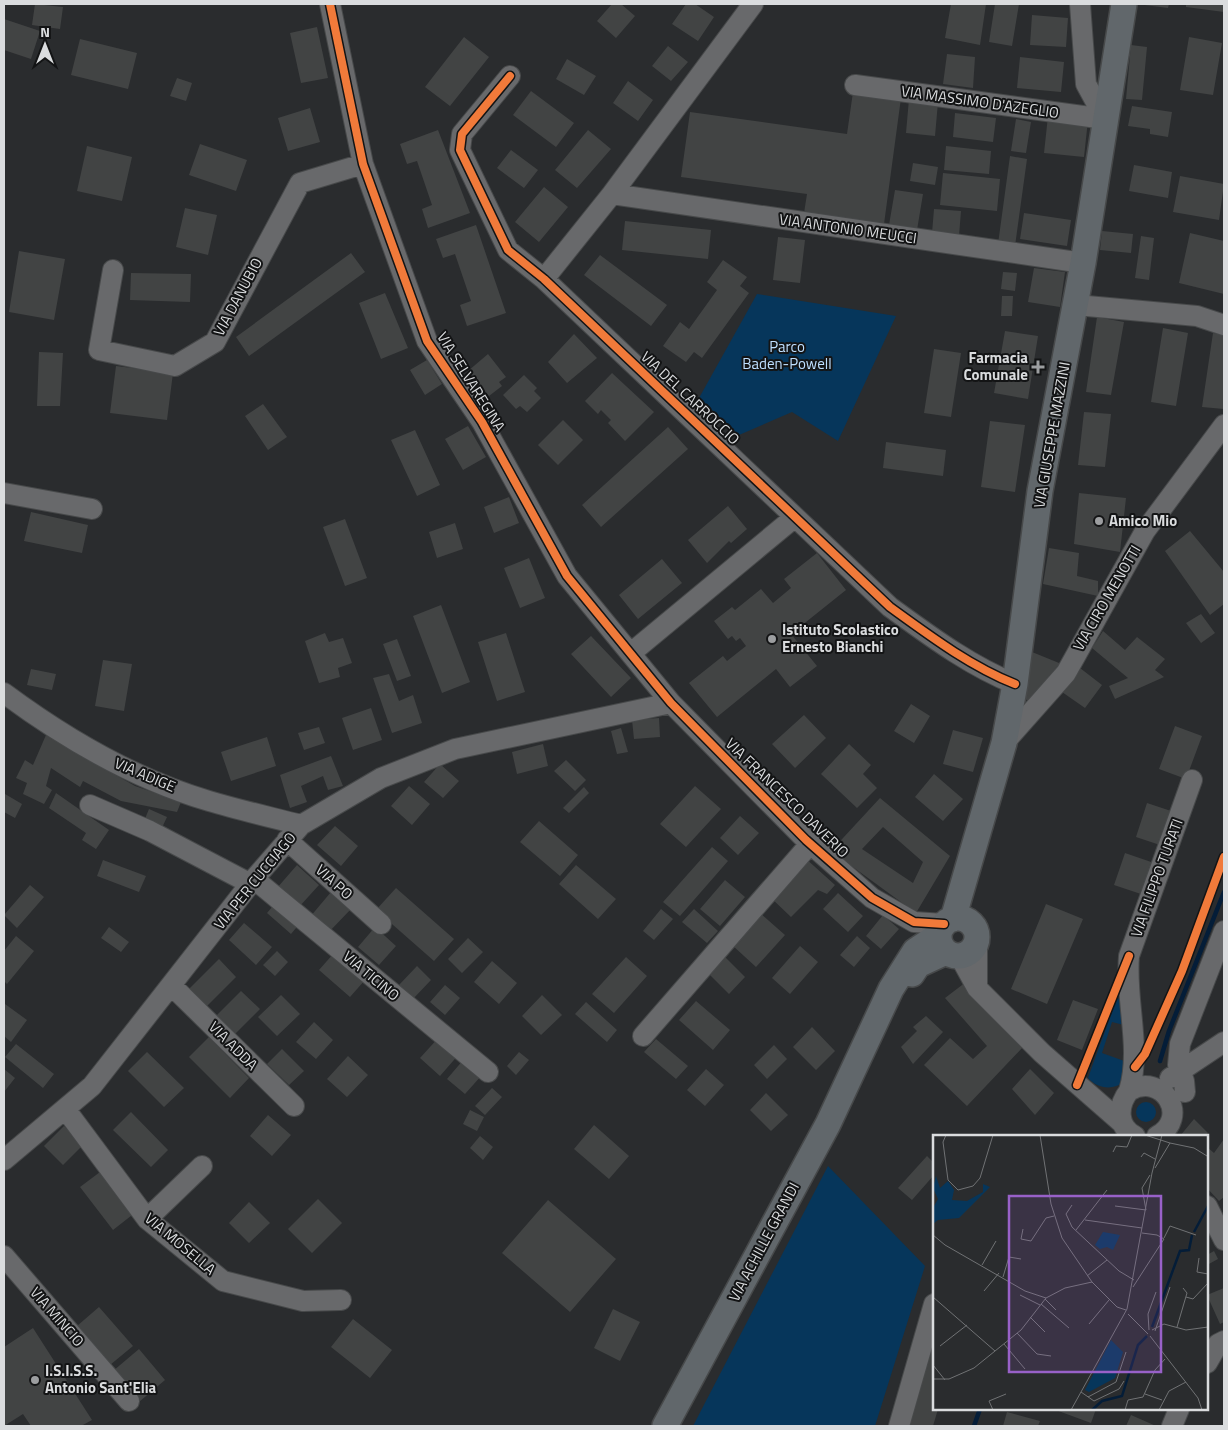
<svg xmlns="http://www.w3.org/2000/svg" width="1228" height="1430" font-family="'Titillium Web',sans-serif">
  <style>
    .green { fill: #06365b }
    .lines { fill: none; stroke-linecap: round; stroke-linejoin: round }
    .stream { stroke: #041d38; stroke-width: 4.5 }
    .building { fill: #424444; fill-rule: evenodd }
    .minor-casing { stroke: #47494a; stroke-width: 22 }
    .major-casing { stroke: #47494a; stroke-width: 28 }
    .minor { stroke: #68696b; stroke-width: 20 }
    .major { stroke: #61676b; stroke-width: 25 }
    .cycleway-casing { stroke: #131415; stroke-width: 11 }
    .cycleway { stroke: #f17a3a; stroke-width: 8 }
    .poi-dot { fill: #9c9ea0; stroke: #131415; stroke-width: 2 }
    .labels { text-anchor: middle; stroke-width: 4; stroke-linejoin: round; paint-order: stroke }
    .street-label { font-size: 15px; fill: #dadcde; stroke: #131415 }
    .park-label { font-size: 15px; fill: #bedfff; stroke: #131415 }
    .poi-label { font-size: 15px; font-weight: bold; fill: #dadcde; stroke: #131415; text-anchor: start }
    .inset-river { fill: none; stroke: #041d38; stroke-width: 2.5 }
    .inset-road { fill: none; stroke: #707274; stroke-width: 1 }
    .view { fill: #9861c8; fill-opacity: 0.15; stroke: #9861c8; stroke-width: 2.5 }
    .inset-edge { fill: none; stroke: #dadcde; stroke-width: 2.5 }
  </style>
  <rect width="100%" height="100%" fill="#2a2c2e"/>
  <path class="green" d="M757 294 896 316 838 441 792 412 739 435 699 398Z
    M1117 998 1125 1001 1124 1025 1112 1022 1102 1053 1127 1062 1124 1078 1119 1085C1108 1090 1096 1087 1088 1078Z
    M1136 1112a10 10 0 1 1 20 0a10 10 0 1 1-20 0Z
    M828 1166 925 1266 875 1426H693Z"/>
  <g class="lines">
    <path class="stream" d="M1160 1061 1169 1031 1224 892
      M974 1426 980 1409"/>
  </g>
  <path class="building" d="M35 4 63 7 60 29 32 25Z
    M612 4H621L635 16 616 38 597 21Z
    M686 4H695L714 17 698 41 672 24Z
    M951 4H986L980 45 945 38Z
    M995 4H1019L1012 46 989 42Z
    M1137 4H1169L1168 8Z
    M1186 4H1224V12L1186 7Z
    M1032 15 1068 18 1066 47 1030 45Z
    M4 19 40 31 31 59 4 50Z
    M317 27 328 78 301 83 290 33Z
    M464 37 489 57 450 106 425 87Z
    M1189 37 1222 43 1213 95 1180 90Z
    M80 39 137 53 128 89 71 75Z
    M1131 45 1147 47 1142 100 1126 99Z
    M668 46 688 62 671 81 652 66Z
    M947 54 975 57 973 88 943 84Z
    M1020 57 1064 62 1061 92 1017 88Z
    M567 59 596 76 584 95 556 79Z
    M177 78 192 83 186 101 170 96Z
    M628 81 653 100 638 121 613 103Z
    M531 91 574 123 556 147 513 115Z
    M853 92 901 98 884 224 804 213 807 194 681 177 690 112 847 134Z
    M909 99 938 102 935 136 906 133Z
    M1132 106 1172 112 1168 137 1150 134V129L1128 126Z
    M310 108 320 142 288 151 278 118Z
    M955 113 996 118 993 142 953 137Z
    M1048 116 1088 120 1084 157 1044 153Z
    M1016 119 1031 122 1026 153 1011 151Z
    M438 130 470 213 428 228 422 209 432 205 417 161 407 164 400 144Z
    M588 130 611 149 577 188 555 170Z
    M200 144 247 160 236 191 189 175Z
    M87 146 132 157 122 201 77 191Z
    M946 146 991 151 989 174 944 170Z
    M511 150 538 170 524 188 497 168Z
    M1010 156 1027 159 1015 246 998 244Z
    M913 163 938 167 935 185 910 181Z
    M1134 165 1172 172 1168 198 1129 191Z
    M943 173 1000 179 997 211 940 205Z
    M1180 176 1224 184 1219 220 1173 212Z
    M544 187 568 207 539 242 515 222Z
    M895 190 923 194 917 230 889 225Z
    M185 208 217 215 208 255 176 247Z
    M934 209 961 211 959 236 932 233Z
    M1024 213 1071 220 1067 246 1020 239Z
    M625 221 711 230 708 259 622 250Z
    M476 225 506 313 467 326 460 305 471 301 455 254 443 258 436 239Z
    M1102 231 1133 234 1131 253 1100 250Z
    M1190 233 1224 241V294L1179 283Z
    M1141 236 1154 238 1149 280 1135 278Z
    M778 237 805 240 800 283 773 280Z
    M19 251 65 259 54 320 9 312Z
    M351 253 365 272 249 356 236 337Z
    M600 255 667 305 651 326 584 275Z
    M723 260 747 277 740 286 749 293 702 358 694 352 686 362 663 346 680 322 689 329 717 290 707 282Z
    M1034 268 1065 272 1060 307 1028 302Z
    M1003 272 1017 273 1015 291 1001 289Z
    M131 273 191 274 190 302 130 300Z
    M385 293 408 348 381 359 359 303Z
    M1002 296H1013L1012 316H1001Z
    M1097 317 1124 322 1111 395 1086 392Z
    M1163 328 1188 333 1176 406 1151 402Z
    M1005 331 1038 336 1028 399 994 393Z
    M1213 333 1224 335V409L1202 407Z
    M574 334 597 358 567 383 548 362Z
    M934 349 961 353 951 417 924 413Z
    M39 352 63 353 60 406H37Z
    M488 354 506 377 499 382 502 386 489 396 468 371Z
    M427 360 442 384 425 395 410 370Z
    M116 366 173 373 167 420 110 413Z
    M612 373 654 412 625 441 608 423 611 420 601 410 598 414 585 401Z
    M524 375 537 388 534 391 541 398 527 412 520 406 516 409 503 395Z
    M263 404 287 437 268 450 245 416Z
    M1084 412 1111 414 1105 467 1078 465Z
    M563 420 583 440 558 465 538 445Z
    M990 421 1025 425 1015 492 981 487Z
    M468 426 486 457 463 470 445 439Z
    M668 427 688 449 601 527 582 505Z
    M415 430 440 485 417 496 391 440Z
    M886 442 946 450 943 476 883 468Z
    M1079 493 1126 498 1120 552 1074 544Z
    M509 497 519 523 494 533 484 507Z
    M728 506 747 529 731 543 729 541 707 563 688 540Z
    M31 512 88 525 82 553 24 541Z
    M345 519 367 578 345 586 323 527Z
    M455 523 463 549 437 558 429 532Z
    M1190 531 1224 572V604L1210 615 1165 551Z
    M1049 548 1079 553 1077 576 1098 581V596L1043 584Z
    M817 553 846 590 791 634 817 666 790 687 776 669 717 717 689 683 723 656 727 661 746 646 740 638 736 641 732 636 728 639 714 621 732 607 735 610 761 589 773 603 791 588 784 579Z
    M529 558 545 598 520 608 504 568Z
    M662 559 682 583 638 619 619 595Z
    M441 605 470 682 442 693 413 616Z
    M1201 614 1215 633 1201 643 1186 623Z
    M1103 631 1125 650 1137 637 1165 659 1155 670 1164 677 1115 699 1109 686 1128 678 1092 648Z
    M325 633 329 642 343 638 352 663 338 668 340 677 319 683 305 641Z
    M506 633 525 692 497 701 478 642Z
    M591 636 631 678 611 697 571 654Z
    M397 639 411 676 397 681 383 644Z
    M1032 652 1064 665 1033 703 1025 699Z
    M103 660 132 664 124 711 95 706Z
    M1080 668 1102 685 1085 708 1062 692Z
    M31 669 56 674 52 690 27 685Z
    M389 674 399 701 413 695 422 723 392 733 373 678Z
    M911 704 930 716 914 743 894 731Z
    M371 708 382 740 353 750 342 718Z
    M804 715 826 738 795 768 772 744Z
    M659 718 660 737 634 739 632 720Z
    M1175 726 1202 736 1186 779 1159 769Z
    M319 727 325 743 304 750 298 733Z
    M621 728 628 752 617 754 611 731Z
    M953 730 983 738 973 772 943 764Z
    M46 735 135 786 181 802 177 812 121 801 83 781 80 787 51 768 46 786 52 790 44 804 23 794 27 783 16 778 25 760 33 765Z
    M267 737 276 766 231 781 221 752Z
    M543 744 548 766 517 774 512 752Z
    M849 744 871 765 863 774 877 788 857 808 821 774Z
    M331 756 343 786 328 790 323 776 301 786 307 802 290 808 280 775Z
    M566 760 586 780 575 791 554 771Z
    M440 764 459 781 443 798 424 782Z
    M934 774 963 799 943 821 915 797Z
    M409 786 430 804 412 825 391 806Z
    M695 786 721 809 686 847 660 824Z
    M584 787 589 793 569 813 563 808Z
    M56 793 109 830 96 849 82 840 86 833 49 808Z
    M5 794 22 804 15 818 4 812Z
    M880 798 950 856 916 913 831 851ZM883 827 923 862 913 883 862 849Z
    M1147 803 1174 812 1163 846 1136 837Z
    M149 809 167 817 159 834 142 826Z
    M740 816 759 833 738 855 720 838Z
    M539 821 578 855 560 876 520 842Z
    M335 826 358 846 341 866 317 845Z
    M712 847 728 861 680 916 663 902Z
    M1125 853 1157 864 1147 896 1114 885Z
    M804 857 835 885 827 894 818 890 791 917 769 896Z
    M103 860 146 876 139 892 97 876Z
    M297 865 319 885 299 907 277 888Z
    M576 865 616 899 598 919 559 884Z
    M725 880 745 897 720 926 700 909Z
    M30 885 44 897 17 928 4 915Z
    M396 888 454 939 434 961 376 910Z
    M331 892 351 909 328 933 310 917Z
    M838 893 863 916 848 932 823 909Z
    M277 901 301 922 291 934 267 913Z
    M1046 904 1083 919 1047 1004 1011 989Z
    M661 909 673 919 654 940 643 931Z
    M694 909 718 931 707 943 682 922Z
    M760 913 785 935 756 967 732 945Z
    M883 915 899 929 881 949 866 936Z
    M244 923 272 947 256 965 229 940Z
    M109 927 129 942 121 952 101 938Z
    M375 927 396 946 379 965 358 947Z
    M16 936 34 951 7 984 4 981V951Z
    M857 936 870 948 854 967 840 955Z
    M468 938 483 952 462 973 448 959Z
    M800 946 818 962 790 994 772 978Z
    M277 951 288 962 275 976 263 965Z
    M334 953 365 980 350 997 319 970Z
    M724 956 745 977 729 994 708 973Z
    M626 957 647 976 614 1013 592 994Z
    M219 959 236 977 205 1008 187 991Z
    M492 961 517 983 499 1004 474 982Z
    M417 966 431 980 413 999 399 985Z
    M966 982 1023 1047 967 1106 924 1065 950 1038 973 1059 987 1046 945 998Z
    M445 985 460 998 445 1015 430 1002Z
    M241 991 260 1009 232 1037 214 1018Z
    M281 995 300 1014 277 1036 258 1017Z
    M542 995 562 1015 541 1035 522 1016Z
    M1073 1000 1098 1009 1082 1050 1057 1040Z
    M696 1001 730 1030 713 1050 679 1020Z
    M586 1002 617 1030 607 1042 575 1014Z
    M5 1004 27 1020 11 1042 4 1036Z
    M926 1016 943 1032 913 1064 901 1047 917 1031 913 1027Z
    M314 1022 333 1040 316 1059 296 1042Z
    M812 1027 835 1051 816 1070 793 1047Z
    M440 1036 460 1053 440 1076 420 1058Z
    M209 1037 249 1078 230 1098 189 1057Z
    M656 1039 688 1066 676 1079 644 1052Z
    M16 1044 54 1074 43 1088 5 1057Z
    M774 1045 787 1059 767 1079 754 1065Z
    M282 1049 304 1071 289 1085 267 1064Z
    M147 1052 184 1088 164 1107 128 1071Z
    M519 1052 529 1060 516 1075 507 1066Z
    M348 1056 368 1075 347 1097 327 1079Z
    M464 1059 482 1075 465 1094 447 1079Z
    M4 1069 15 1078 4 1092Z
    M706 1069 724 1085 705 1106 687 1090Z
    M1030 1069 1054 1093 1035 1115 1012 1089Z
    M492 1088 502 1097 485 1115 475 1106Z
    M766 1093 788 1115 771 1131 750 1110Z
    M470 1110 484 1117 477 1131 463 1124Z
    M131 1112 168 1150 151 1167 113 1130Z
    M268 1115 291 1135 272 1156 250 1136Z
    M1194 1119 1208 1133 1205 1136H1180Z
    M594 1125 629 1156 609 1179 574 1149Z
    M64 1126 83 1145 63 1165 44 1146Z
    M480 1136 493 1147 483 1160 470 1148Z
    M1224 1139V1197L1219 1201 1207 1188V1147L1214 1153Z
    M927 1156 934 1163V1175L912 1200 898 1188Z
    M104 1169 136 1212 113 1230 80 1187Z
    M318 1199 342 1223 312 1253 288 1229Z
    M548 1200 616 1259 570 1312 502 1253Z
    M249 1202 270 1223 249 1243 229 1223Z
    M1214 1251 1218 1259 1207 1265V1255Z
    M1224 1288V1322L1220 1324 1207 1295Z
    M99 1307 133 1346 110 1365 77 1326Z
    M613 1309 640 1322 620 1361 594 1348Z
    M934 1313V1409H938L933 1426H900Z
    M353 1319 392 1350 370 1378 331 1347Z
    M33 1328 92 1420 81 1426H31L23 1414 4 1426V1347Z
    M139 1349 165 1380 139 1402 113 1371Z
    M1053 1409H1096L1091 1423Z
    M1007 1412 1040 1421 1038 1426H1003Z
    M1131 1415 1156 1426H1126Z"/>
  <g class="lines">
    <g class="minor-casing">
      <path id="minor" d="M330 4 363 164 427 341 482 422 567 576 671 703 806 840 872 898 914 922 944 924
        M1080 4 1086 84 1105 119
        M510 76 462 134 460 150 508 250 544 279 890 607C930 636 970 666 1015 684
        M855 85 1105 119
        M612 194 1083 263
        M113 270 99 350 175 366 215 342 300 183 363 164
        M544 279 612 194 753 4
        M1076 305 1197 316 1224 325
        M4 493 92 509
        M631 653 795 517
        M4 693C66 739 134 779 209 801 239 810 270 817 301 825
        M1004 743 1066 673 1145 531 1224 425
        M90 805 150 831 251 884
        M287 840 381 924
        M254 879 488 1072
        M977 943V986
        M960 957 977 988 1042 1053 1122 1123
        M172 986 294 1106
        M643 1036 810 844
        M1170 1078 1224 1042
        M1129 1091C1142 1048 1125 1001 1129 956L1192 780
        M1185 1092 1184 1081 1178 1065 1180 1044 1224 931
        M66 1110 147 1219 223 1281 303 1301 341 1300
        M1135 1136C1117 1127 1117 1106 1129 1091 1163 1071 1191 1118 1157 1136
        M4 1160 92 1086 254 879 301 825 381 778 455 749 671 703
        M1207 1206 1224 1240
        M147 1219 202 1166
        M4 1256 129 1401
        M1207 1363 1218 1344 1224 1341
        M899 1426 934 1304
        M1172 1426 1179 1409"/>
    </g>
    <g class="major-casing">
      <path id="major" d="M939 937a19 19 0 1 1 38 0a19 19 0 1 1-38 0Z
        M953 919 1004 743 1015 684 1040 491 1083 263 1124 4
        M912 974 918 965 946 952
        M665 1426 828 1124 891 989 915 951 939 935"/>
    </g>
    <use href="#minor" class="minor"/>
    <use href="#major" class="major"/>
    <g class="cycleway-casing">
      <path id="cycleway" d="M330 4 363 164 427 341 482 422 567 576 671 703 806 840 872 898 914 922 944 924
        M510 76 462 134 460 150 508 250 544 279 890 607C930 636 970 666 1015 684
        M1135 1067 1145 1054 1182 971 1224 857
        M1077 1085 1129 956"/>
    </g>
    <use href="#cycleway" class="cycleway"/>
  </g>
  <g class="poi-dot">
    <path d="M1035.5 359.5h5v5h5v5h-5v5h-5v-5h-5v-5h5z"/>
    <circle cx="1099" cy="521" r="5"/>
    <circle cx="772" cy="639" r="5"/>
    <circle cx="35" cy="1380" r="5"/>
  </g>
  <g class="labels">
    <g class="street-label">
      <text transform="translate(980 102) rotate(8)" y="5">VIA MASSIMO D'AZEGLIO</text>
      <text transform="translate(848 229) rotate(8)" y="5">VIA ANTONIO MEUCCI</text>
      <text transform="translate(238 297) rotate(-62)" y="5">VIA DANUBIO</text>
      <text transform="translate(471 382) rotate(58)" y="5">VIA SELVAREGINA</text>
      <text transform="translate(690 398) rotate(43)" y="5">VIA DEL CARROCCIO</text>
      <text transform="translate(1052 435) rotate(-80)" y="5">VIA GIUSEPPE MAZZINI</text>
      <text transform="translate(1107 598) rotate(-60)" y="5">VIA CIRO MENOTTI</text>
      <text transform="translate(145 775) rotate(23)" y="5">VIA ADIGE</text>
      <text transform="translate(787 798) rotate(44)" y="5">VIA FRANCESCO DAVERIO</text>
      <text transform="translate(1157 878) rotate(-70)" y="5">VIA FILIPPO TURATI</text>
      <text transform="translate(255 881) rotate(-51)" y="5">VIA PER CUCCIAGO</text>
      <text transform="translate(334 882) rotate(42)" y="5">VIA PO</text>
      <text transform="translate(371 976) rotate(40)" y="5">VIA TICINO</text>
      <text transform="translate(233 1046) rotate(45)" y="5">VIA ADDA</text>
      <text transform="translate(764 1242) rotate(-62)" y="5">VIA ACHILLE GRANDI</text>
      <text transform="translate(180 1244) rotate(40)" y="5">VIA MOSELLA</text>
      <text transform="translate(57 1317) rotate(49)" y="5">VIA MINCIO</text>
    </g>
    <g class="park-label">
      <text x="787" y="352">Parco<tspan x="787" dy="17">Baden-Powell</tspan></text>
    </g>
    <g class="poi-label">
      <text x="1028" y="363" text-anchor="end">Farmacia<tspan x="1028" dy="17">Comunale</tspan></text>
      <text x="1109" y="526">Amico Mio</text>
      <text x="782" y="635">Istituto Scolastico<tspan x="782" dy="17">Ernesto Bianchi</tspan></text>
      <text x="45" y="1376">I.S.I.S.S.<tspan x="45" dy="17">Antonio Sant'Elia</tspan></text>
    </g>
  </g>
  <g transform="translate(933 1135)">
    <rect width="275" height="275" fill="#2a2c2e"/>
    <path d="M3 41 7 53 15 46 21 55 19 65 34 66 50 57V49L57 52 26 83 5 85 0 89V73L5 64 0 53ZM170 97 187 100 180 115 174 112 167 114 162 110ZM178 205 190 217 182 243 156 257 152 255Z" fill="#06365b"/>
    <path class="inset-river" d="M261 97 275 71M219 192 247 116 256 115 259 100M159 275 169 266 189 261 205 210 214 201"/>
    <path class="inset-road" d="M13 0 10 7 15 45 25 55 40 51 47 43 60 0M107 0 118 69 129 103 159 147 184 172 193 175M212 0 237 8M180 17 183 11 194 12 199 0M208 22 211 18 222 24M222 33 237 8 261 13 274 21M139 70 133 79 139 92 186 136 201 145M182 71 213 75 209 53 217 40M152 85 209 93M90 94 88 104 98 106 113 83 121 81M143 95 174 55M0 100 12 110 92 156 113 163M231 103 237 91 263 100M266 123 264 137 275 139M49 130 63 106M154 141 174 125M70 142 76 122 88 124M200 152 231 104 224 100 209 98M51 156 66 138M87 160 107 170M0 162 62 216M253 162 260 164 275 148M112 164 123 175M108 169 136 193M195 179 215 199M97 182 112 197M156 189 176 165M244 192 254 158 250 153M216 195 215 179 223 157M219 195 231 189 253 195 275 192M222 196 237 152M84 198 104 219 118 221M217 201 265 263 269 275M71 209 92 234M7 211 34 190M0 230 12 245M0 244H16L41 233 88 195 113 163 132 153 159 147M148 257 161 266 186 254 191 246M212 259 229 265M155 262 183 247 193 217M60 275 56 266 73 259M138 275 194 174 219 38 229 0M192 275 195 265 210 262 222 235 232 224M226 275 236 256 253 247"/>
    <path class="view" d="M76 61H228V237H76Z"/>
    <rect width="275" height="275" class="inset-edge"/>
  </g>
  <rect width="1228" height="1430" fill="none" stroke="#dadcde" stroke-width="10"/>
  <g transform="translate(45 45)" stroke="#131415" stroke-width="4" paint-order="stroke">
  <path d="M0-4L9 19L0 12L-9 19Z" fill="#dadcde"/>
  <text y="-8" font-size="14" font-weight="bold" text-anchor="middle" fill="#dadcde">N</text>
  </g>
</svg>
